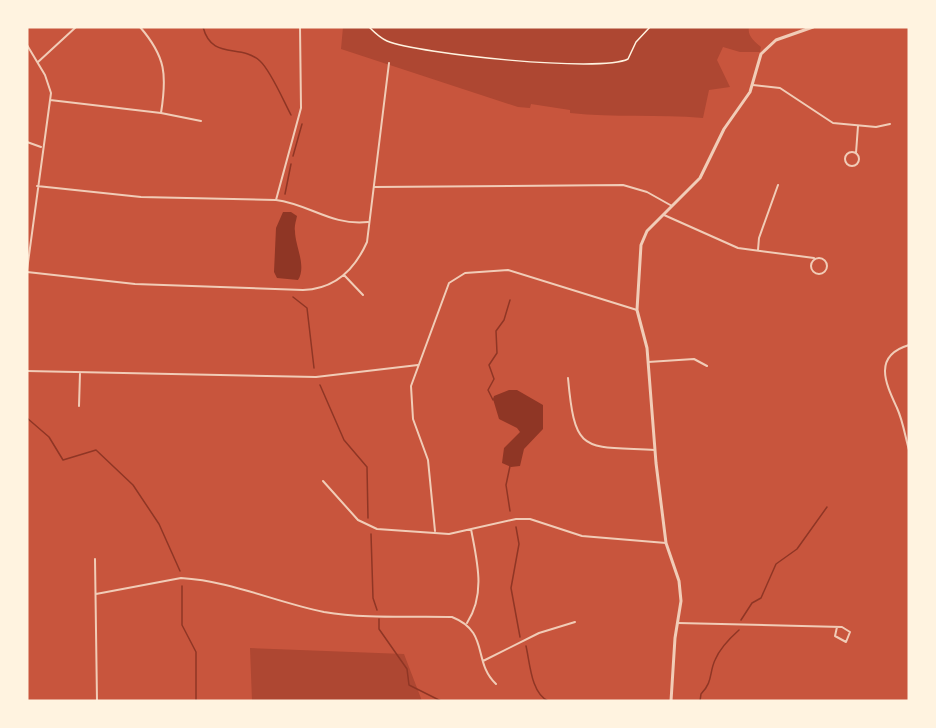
<svg xmlns="http://www.w3.org/2000/svg" width="936" height="728" font-family="'Varela Round',sans-serif">
  <style>
    .green { fill: #ae4732 }
    .water { fill: #8f3625 }
    .lines { fill: none; stroke-linecap: round; stroke-linejoin: round }
    .stream { stroke: #8f3625; stroke-width: 1.5 }
    .path { stroke: #fff3e0; stroke-width: 1.5 }
    .minor { stroke: #f1ccb7; stroke-width: 2 }
    .tertiary { stroke: #f1ccb7; stroke-width: 3 }
  </style>
  <rect width="100%" height="100%" fill="#c8553d"/>
  <path class="green" d="M343 27H749C747 36 755 42 761 47L760 52H740L723 47 717 60 730 87 709 90 703 118C658 114 615 118 570 113V110L531 104 530 108 518 107 341 49Z
    M250 648 404 654 422 701H252Z"/>
  <path class="water" d="M283 212H291L297 216C296 221 294 227 295 231 295 246 307 266 298 280L277 278 274 272 276 228Z
    M509 390H517L543 405V429L524 449 520 466 511 467 502 463 504 448 520 432 517 428 499 419 493 399 494 396Z"/>
  <g class="lines">
    <path class="stream" d="M203 27C212 61 240 43 260 61 271 71 283 100 291 115
      M293 156 302 124
      M285 194 291 164
      M293 297 307 308 314 368
      M320 385 344 440 367 467 368 518
      M493 400 488 390 494 379 489 365 497 353 496 331 504 320 510 300
      M27 418 49 437 63 460 96 450 133 485 159 524 180 571
      M510 511 506 485 510 466
      M516 527 519 544 511 588 520 637
      M371 534 373 598 377 610
      M182 586V625L196 652V701
      M379 619V629L407 669 409 685 441 701
      M741 620 752 603 761 598 776 564 797 549 827 507
      M526 646C530 663 531 693 548 701
      M700 701 701 694C713 682 709 673 715 660 720 648 730 638 739 630"/>
    <path class="path" d="M369 27C374 32 380 38 387 41 419 54 601 73 628 59L636 42 650 27"/>
    <path class="minor" d="M140 27C166 57 167 75 161 113
      M27 45 45 75 51 93 27 270
      M38 62 76 27
      M753 85 780 88 833 123 876 127 890 124
      M50 100 161 113 201 121
      M27 142 41 147
      M845 159a7 7 0 1 1 14 0a7 7 0 1 1-14 0Z
      M856 153 858 126
      M37 186 141 197 276 200C309 204 331 226 368 222
      M374 187 623 185 647 192 672 206
      M276 200 301 108 300 27
      M664 215 738 248 814 258
      M758 250 759 238 778 185
      M811 266a8 8 0 1 1 16 0a8 8 0 1 1-16 0Z
      M27 272 135 284 303 290C335 289 355 269 367 242L389 63
      M344 275 363 295
      M909 345C872 356 886 384 897 408 903 421 905 436 909 450
      M648 362 694 359 707 366
      M27 371 316 377 418 365
      M568 378C575 455 583 446 655 450
      M79 406 80 373
      M323 481 358 520 377 529 449 534 516 519H530L582 536 666 543
      M909 514V538
      M435 531 428 460 413 419 411 386 449 283 465 273 508 270 637 310
      M95 559 97 701
      M96 594 181 578C231 581 275 602 324 612 365 619 410 616 452 617 490 632 472 661 496 684
      M467 623C486 594 477 561 471 529
      M678 623 842 627 850 632 846 642 835 636 837 627
      M483 661 539 633 575 622"/>
    <path class="tertiary" d="M671 701 675 638 681 601 679 581 666 543 656 463 647 348 637 310 641 245 647 231 700 178 724 129 750 92 761 54 776 40 813 27"/>
  </g>
  <rect width="936" height="728" fill="none" stroke="#fff3e0" stroke-width="57"/>
</svg>
